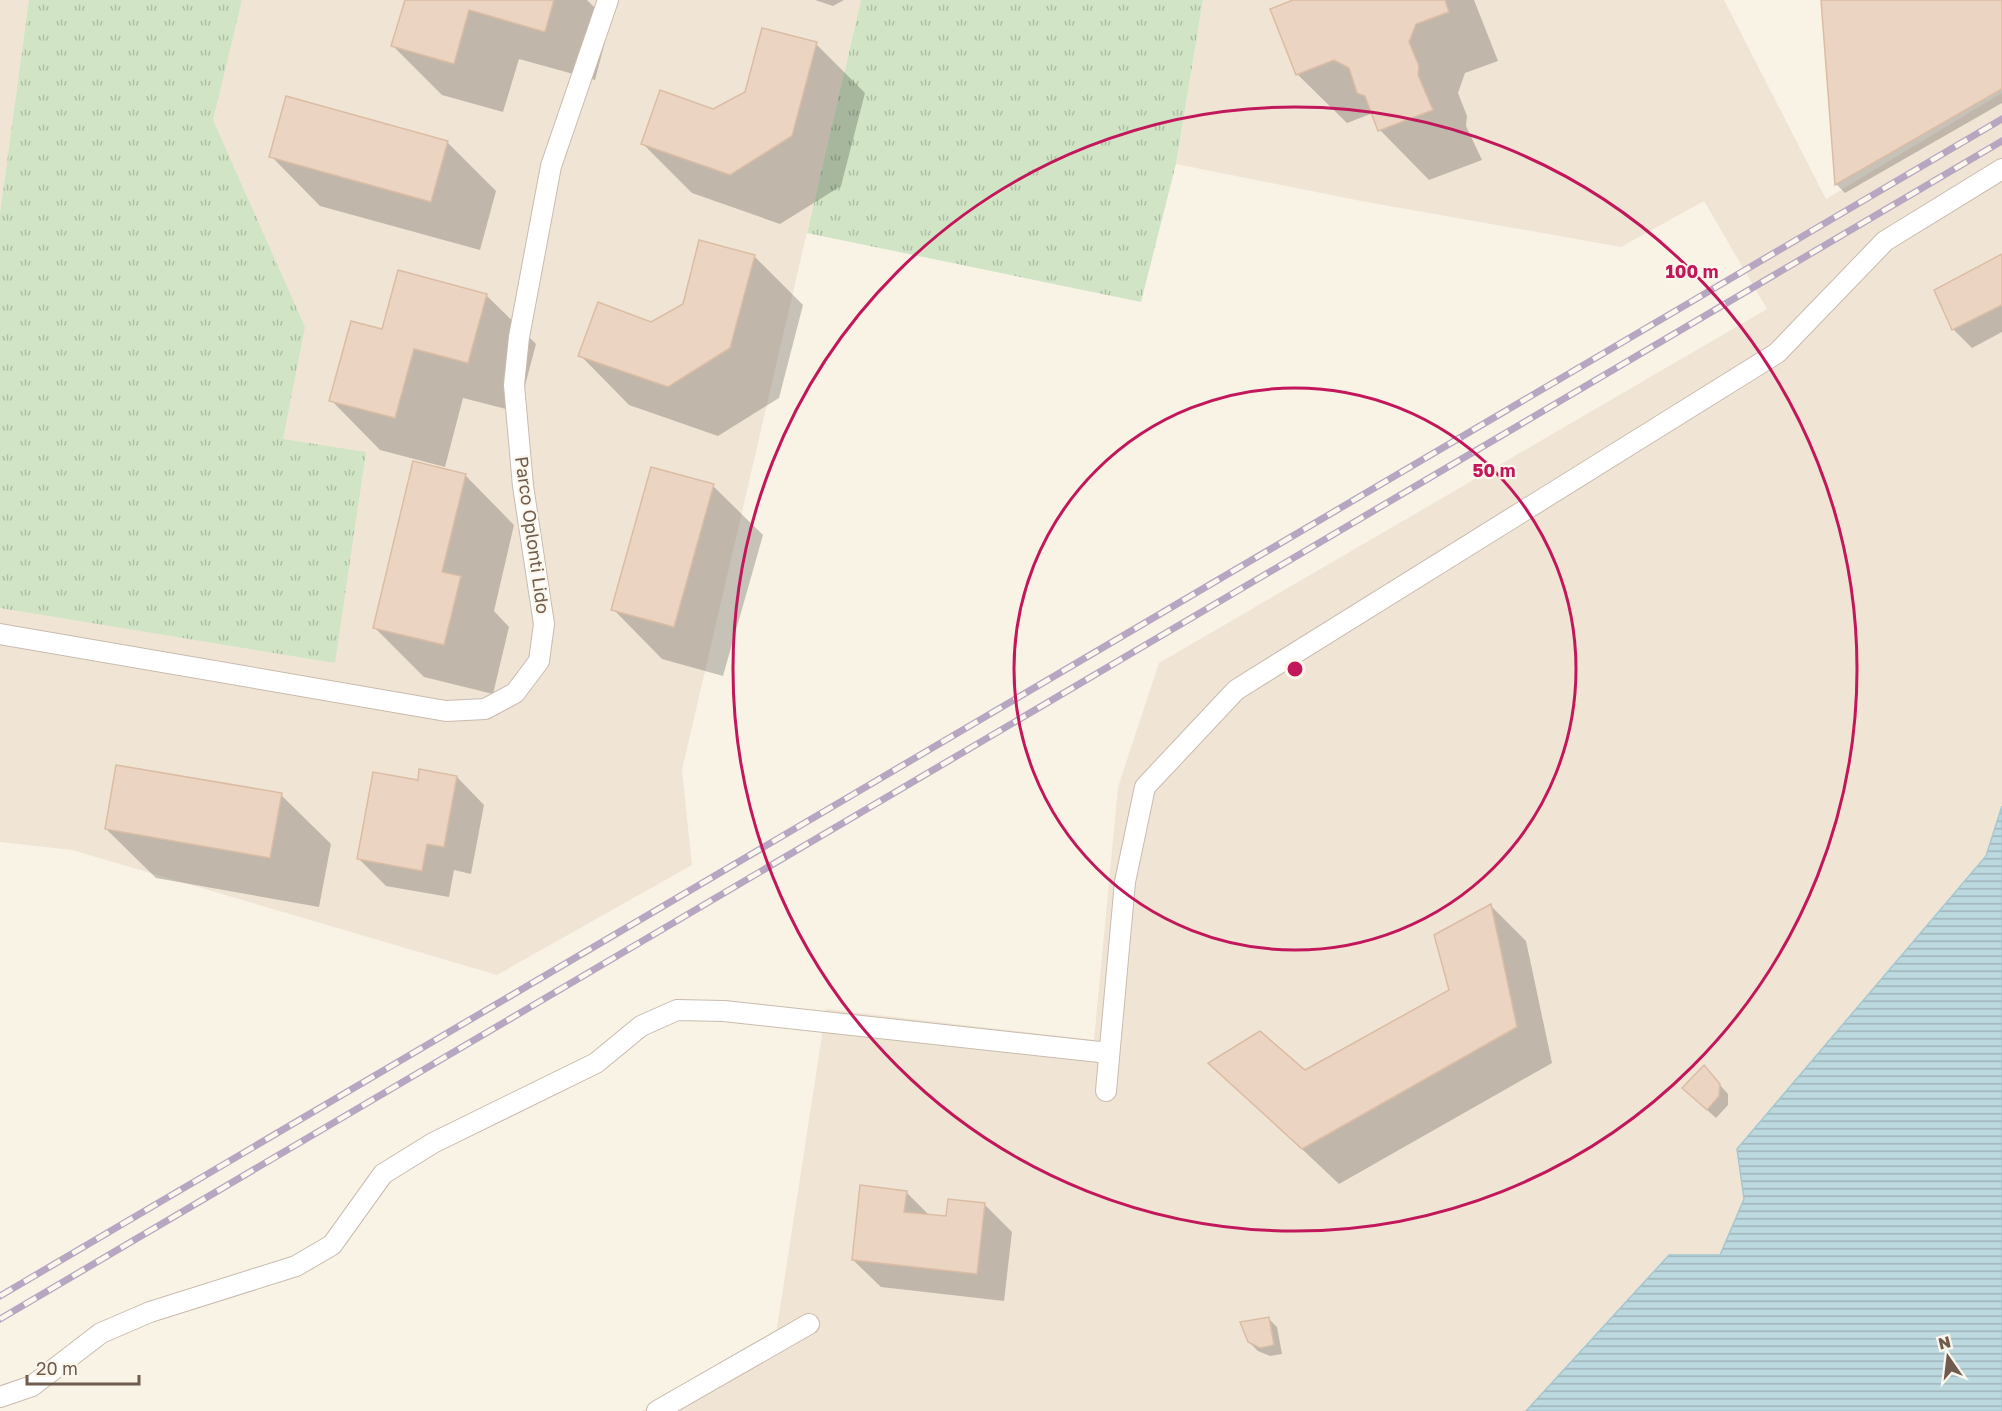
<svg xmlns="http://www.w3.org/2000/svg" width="2002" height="1411" font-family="'Golos Text',sans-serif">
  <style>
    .residential { fill: #f0e5d5 }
    .grass { fill: url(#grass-tufts) }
    .water { fill: url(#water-rules); stroke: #a5c7d0; stroke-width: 1.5 }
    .shadow { fill: #0003 }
    .building { fill: #ebd4c1; stroke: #dbbca4; stroke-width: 1.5 }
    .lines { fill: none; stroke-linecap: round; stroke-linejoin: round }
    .service-casing { stroke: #c9bbae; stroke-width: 22 }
    .service { stroke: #fff; stroke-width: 20 }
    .rail-casing { stroke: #b6a6c1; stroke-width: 7 }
    .rail { stroke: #fcf7ec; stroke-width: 4.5; stroke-dasharray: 14; stroke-linecap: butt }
    .ring { fill: none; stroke: #c2185b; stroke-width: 3 }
    .labels { text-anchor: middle; stroke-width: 4.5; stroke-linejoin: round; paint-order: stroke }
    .street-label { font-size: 18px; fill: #6f5c4e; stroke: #fcf7ec }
    .centre { fill: #c2185b; stroke: #fcf7ec; stroke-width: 3 }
    .ring-label { font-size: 18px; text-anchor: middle; font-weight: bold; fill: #c2185b; stroke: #fcf7ec; stroke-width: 4.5; stroke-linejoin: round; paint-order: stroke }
  </style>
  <defs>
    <pattern id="grass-tufts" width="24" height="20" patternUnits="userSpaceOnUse" patternTransform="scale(1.5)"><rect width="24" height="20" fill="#d1e5c6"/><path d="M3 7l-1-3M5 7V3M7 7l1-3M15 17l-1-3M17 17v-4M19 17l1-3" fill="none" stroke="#aebda3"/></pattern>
    <pattern id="water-rules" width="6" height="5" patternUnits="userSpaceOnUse" patternTransform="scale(1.5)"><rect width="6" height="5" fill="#bdd9e0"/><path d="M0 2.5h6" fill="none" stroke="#9eb3b8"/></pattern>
  </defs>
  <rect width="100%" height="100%" fill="#f9f3e6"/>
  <path class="residential" d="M0 0H861L682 770 692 865 497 975 72 850 0 842Z
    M1203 0H1724L1826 199 2002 93V806L1986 856 1737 1149 1744 1199 1720 1256 1669 1255 1526 1411H642L776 1334 826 1009 1094 1040 1118 787 1159 663 1767 309 1704 201 1621 247 1361 201 1176 164Z"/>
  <path class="grass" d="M29 0H242L213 120 305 327 283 439 366 452 335 663 0 608V214Z
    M861 0H1203L1176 164 1141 302 807 233Z"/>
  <path class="water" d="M2002 806V1411H1526L1669 1255H1720L1744 1199 1737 1149 1986 856Z"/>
  <path class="shadow" d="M406 0H587L610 23 595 80 519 59 503 112 442 95 393 46Z
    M815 0H844L833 6Z
    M1297 0H1474L1498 61 1465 73 1458 93 1467 116 1466 126 1482 160 1429 180 1380 130 1373 113 1347 123 1297 74Z
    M1822 0H2002V103L1845 193 1837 185Z
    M816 44 865 93 841 186 780 224 692 193 643 144 746 93Z
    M447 142 496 191 480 250 320 206 271 156Z
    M754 256 803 305 779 398 718 436 629 405 580 355 652 323 684 305Z
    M2002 256V332L1972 348 1953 329Z
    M486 295 536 344 518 412 463 398 445 467 380 450 331 400 383 331Z
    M465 475 514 525 494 611 509 627 493 694 424 677 375 628Z
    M713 486 763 535 723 676 662 659 613 609Z
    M457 777 484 805 471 874 454 870 449 897 386 886 359 859 419 782Z
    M281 795 331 844 319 907 156 878 106 829Z
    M1491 906 1526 941 1552 1063 1339 1184 1211 1063 1304 1072 1451 990Z
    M1712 1076 1728 1094V1105L1716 1118 1693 1097Z
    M906 1192 930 1216 948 1218 984 1204 1012 1232 1004 1301 881 1287 853 1260Z
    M1268 1318 1277 1327 1282 1354 1270 1356 1258 1351 1249 1342Z"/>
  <path class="building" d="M405 0H554L545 32 469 10 454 64 391 46Z
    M1293 0H1445L1449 12 1416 24 1409 42 1419 66 1418 75 1433 110 1378 131 1365 96 1357 93 1349 68 1334 60 1296 75 1270 9Z
    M1821 0H2002V89L1835 185Z
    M762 28 817 42 792 136 730 175 641 144 660 90 713 109 745 92Z
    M286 96 448 141 431 202 269 157Z
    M699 240 755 255 730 348 668 387 578 356 598 302 651 322 683 304Z
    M2002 254V305L1952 330 1934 290Z
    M398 270 487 294 468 363 414 349 395 418 329 401 351 321 382 329Z
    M413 461 466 474 442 572 461 576 444 645 373 628Z
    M651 467 714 484 674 627 611 610Z
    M116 765 282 793 270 858 105 829Z
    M419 769 457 776 444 847 427 844 422 871 357 859 373 772 418 780Z
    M1491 904 1517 1027 1302 1149 1208 1063 1260 1031 1305 1070 1449 990 1434 935Z
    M1704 1065 1720 1084 1719 1096 1707 1110 1682 1088Z
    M860 1185 907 1191 904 1212 946 1216 948 1199 985 1203 977 1274 852 1260Z
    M1269 1317 1274 1345 1260 1348 1248 1342 1240 1322Z"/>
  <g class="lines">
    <g class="service-casing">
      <path id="service" d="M0 634 446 711 485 709 515 693 539 661 544 624 523 486 514 385 519 337 551 166 608 0
        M1106 1091 1125 882 1145 787 1236 690 1777 353 1885 241 2002 169
        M0 1397 32 1386 101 1333 150 1312 296 1266 332 1245 383 1174 433 1143 596 1063 641 1026 677 1010 724 1011 1109 1053
        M657 1411 809 1324"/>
    </g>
    <use href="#service" class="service"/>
    <g class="rail-casing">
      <path id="rail" d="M0 1296 2002 119
        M0 1319 2002 141"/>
    </g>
    <use href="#rail" class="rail"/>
  </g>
  <g class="ring">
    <circle cx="1295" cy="669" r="281"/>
    <circle cx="1295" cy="669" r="562"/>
  </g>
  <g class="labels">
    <g class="street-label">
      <text transform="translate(532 535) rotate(82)" y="6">Parco Oplonti Lido</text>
    </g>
  </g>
  <circle cx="1295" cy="669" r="9" class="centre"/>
  <g class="ring-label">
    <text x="1692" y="278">100 m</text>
    <text x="1494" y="477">50 m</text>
  </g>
  <g transform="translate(1948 1357) rotate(346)" stroke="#fcf7ec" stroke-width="4.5" paint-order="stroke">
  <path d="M0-4.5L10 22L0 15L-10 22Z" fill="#6f5c4e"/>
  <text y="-9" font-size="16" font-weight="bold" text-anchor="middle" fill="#6f5c4e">N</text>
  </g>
  <path d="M27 1375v9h112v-9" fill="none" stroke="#6f5c4e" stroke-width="3"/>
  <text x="36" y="1375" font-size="18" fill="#6f5c4e" stroke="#fcf7ec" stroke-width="4.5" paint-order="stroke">20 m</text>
</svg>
